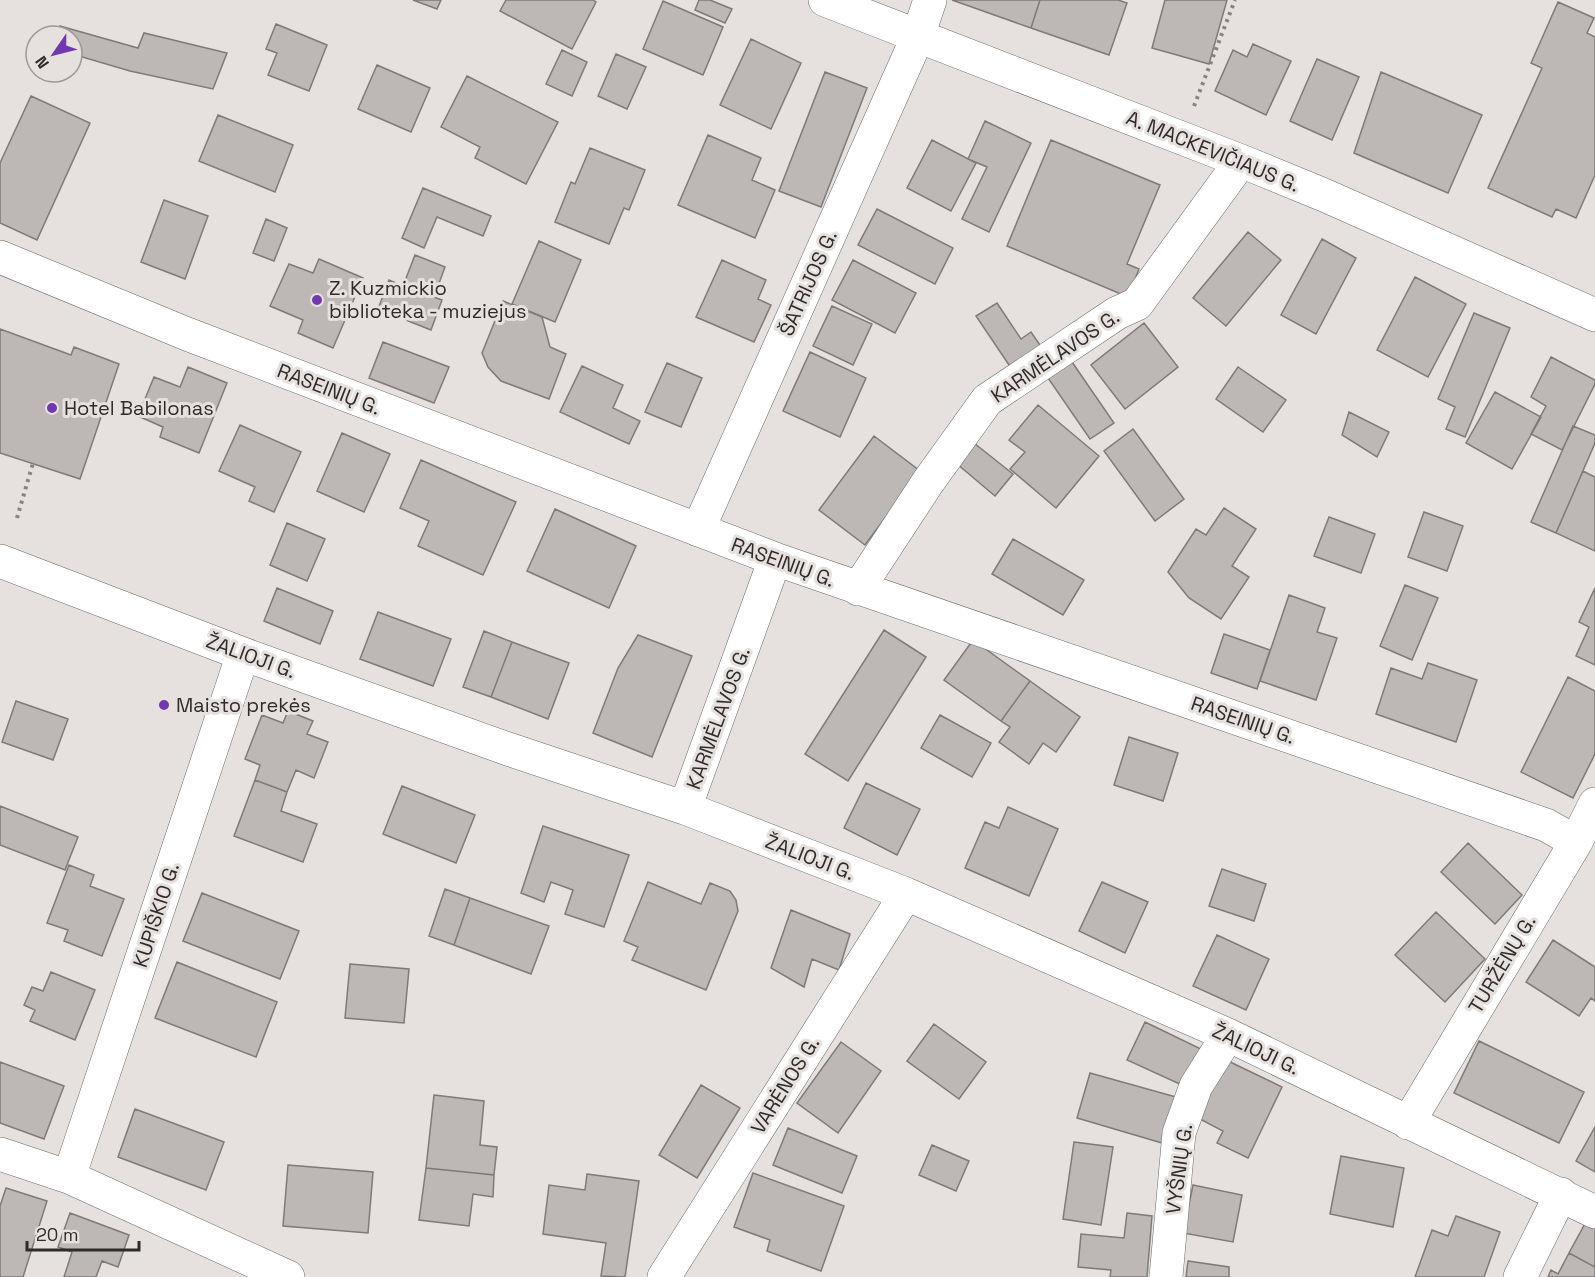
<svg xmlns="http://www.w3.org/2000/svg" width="1595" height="1277" font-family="'Space Grotesk',sans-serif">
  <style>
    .building { fill: #bdb7b6; stroke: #7f7a78; stroke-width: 1.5 }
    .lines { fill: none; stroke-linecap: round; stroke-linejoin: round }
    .minor-casing { stroke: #6d6966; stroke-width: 34 }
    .path { stroke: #878382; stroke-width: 4; stroke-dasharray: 3 4.5; stroke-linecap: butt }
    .minor { stroke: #fff; stroke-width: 33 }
    .poi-dot { fill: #7239af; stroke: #e6e1de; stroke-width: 2 }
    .labels { text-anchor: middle; stroke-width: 6; stroke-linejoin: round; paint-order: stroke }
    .street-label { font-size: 20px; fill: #2e2c2b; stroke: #e6e1de }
    .poi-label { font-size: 20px; fill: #2e2c2b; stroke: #e6e1de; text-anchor: start }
  </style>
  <rect width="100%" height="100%" fill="#e6e1de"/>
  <path class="building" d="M413 0H441L437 9Z
    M506 0H593L596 2 572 49 500 11Z
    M699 0H710L732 9 725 23 695 10Z
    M952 0H1040L1031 28Z
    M1040 0H1118L1127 3 1109 55 1031 28Z
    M1165 0H1227L1209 64 1152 48Z
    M663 1 723 27 703 75 643 49Z
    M1558 2 1594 18 1587 33 1595 37V175L1576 218 1556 209 1552 217 1488 188 1542 68 1531 63Z
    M276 24 327 45 309 91 268 75 277 53 266 49Z
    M60 26 138 48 144 33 227 53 213 89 130 71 72 54V36H57Z
    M751 39 801 63 771 129 720 105Z
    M1253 44 1291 61 1266 115 1215 91 1233 50 1247 57Z
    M562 50 587 62 572 96 546 84Z
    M616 54 646 67 627 109 598 96Z
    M1317 59 1359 77 1332 140 1290 121Z
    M377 65 430 88 411 132 358 109Z
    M825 72 867 88 821 207 779 191Z
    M1381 72 1482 115 1448 193 1354 153Z
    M467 76 558 122 526 184 475 158 480 147 441 127Z
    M31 96 90 123 37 240 0 223V163Z
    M218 115 293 145 275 192 199 161Z
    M985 121 1031 143 989 232 962 219 987 167 968 159Z
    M708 135 761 158 752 180 775 190 755 238 678 205Z
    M932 140 976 163 951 211 907 188Z
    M1051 140 1160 185 1127 264 1139 269 1128 297 1007 246Z
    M590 148 645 170 629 210 624 208 609 244 555 222 571 182 575 184Z
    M423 188 491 216 483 236 437 217 424 248 402 238Z
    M164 200 208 216 185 279 141 262Z
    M877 209 953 248 935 284 858 245Z
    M266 219 287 228 274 261 253 253Z
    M1248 232 1281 260 1226 326 1193 298Z
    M1322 239 1356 258 1316 334 1281 315Z
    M539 241 581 260 555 322 512 304Z
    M415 255 445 267 434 297 442 300 431 330 378 309 389 280 403 286Z
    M319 259 363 278 333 348 298 333 303 320 270 306 289 264 313 273Z
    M722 260 766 280 758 299 771 305 754 342 696 317Z
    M853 260 916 293 895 333 832 300Z
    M1415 277 1466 304 1428 377 1377 350Z
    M503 301 542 317 550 347 566 354 549 399 501 381 488 367 482 353Z
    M997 303 1021 339 1031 332 1042 348 1011 368 976 316Z
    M832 306 872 324 853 365 813 346Z
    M1474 313 1510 328 1465 437 1446 429 1455 407 1438 399Z
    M1144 323 1178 367 1125 409 1091 365Z
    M0 329 71 355 74 347 119 364 80 479 0 453Z
    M383 342 449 367 434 403 369 378Z
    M810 352 866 378 840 437 783 411Z
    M1551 357 1595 380V384L1562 450 1531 434 1546 406 1531 397Z
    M1072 362 1114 423 1090 439 1048 378Z
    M667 363 702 378 681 427 645 412Z
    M582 366 623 385 613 408 640 421 629 444 560 412Z
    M188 367 227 383 199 453 160 437 163 427 138 416 154 377 180 387Z
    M1238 367 1286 400 1263 432 1216 399Z
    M1495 392 1541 417 1512 469 1466 443Z
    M1038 405 1099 456 1056 508 1010 469 1025 452 1009 440Z
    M1349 412 1389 432 1377 457 1342 435Z
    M240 425 301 452 274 512 249 501 255 487 219 471Z
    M1573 426 1595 435V443L1556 533 1531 522Z
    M1133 429 1184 499 1155 521 1104 451Z
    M342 433 390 454 364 512 317 491Z
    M874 436 920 471 865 545 819 510Z
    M974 443 1013 474 995 496 957 464Z
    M421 460 516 502 483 575 418 546 429 521 400 508Z
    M1583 471 1595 477V551L1556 533Z
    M1224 508 1256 529 1232 566 1249 577 1221 619 1189 598 1168 572 1196 529 1206 535Z
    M555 509 636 546 609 608 527 571Z
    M1424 512 1463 526 1447 571 1408 557Z
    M1329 517 1375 534 1361 573 1314 556Z
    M287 523 325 539 307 581 270 565Z
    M1013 539 1084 580 1063 615 992 574Z
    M1405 585 1438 598 1412 660 1380 646Z
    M277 588 333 611 320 644 264 621Z
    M1595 588V665L1576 656 1589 627 1579 622Z
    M1289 595 1325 608 1317 632 1337 638 1316 700 1260 681Z
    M378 612 451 639 433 686 360 659Z
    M884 630 926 657 848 781 805 754Z
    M484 631 512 642 491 697 463 687Z
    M1224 634 1270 650 1257 689 1211 673Z
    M638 635 692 656 652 757 593 733 618 668Z
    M973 640 1030 681 1001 721 944 680Z
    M512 642 569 663 548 719 491 697Z
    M1428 663 1477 680 1456 742 1376 714 1391 668 1422 679Z
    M1568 677 1595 691V754L1573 798 1521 772Z
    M1030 681 1080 717 1056 752 1043 743 1029 764 999 742 1010 727 1001 721Z
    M16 701 68 719 53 760 2 742Z
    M288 711 313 721 307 734 328 742 314 778 296 770 287 792 255 780 260 765 245 759 262 715 283 723Z
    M940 715 991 743 972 777 921 748Z
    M1129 737 1178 753 1163 801 1114 785Z
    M255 780 287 792 281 811 317 824 303 862 234 836Z
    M866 783 920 809 897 855 844 828Z
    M402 786 475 815 456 863 383 834Z
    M0 806 78 837 65 870 0 845Z
    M1008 807 1058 829 1029 896 965 868 985 822 999 828Z
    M543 826 629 855 604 927 565 914 573 890 551 882 544 902 521 893Z
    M1468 843 1522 895 1495 924 1441 872Z
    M69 865 94 875 90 886 124 899 102 956 64 941 68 930 47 923Z
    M1222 869 1266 884 1254 921 1209 906Z
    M648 882 701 904 710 883 730 891 736 900 738 911 706 990 632 960 638 947 624 941Z
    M1102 882 1148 902 1125 953 1079 931Z
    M445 889 470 898 454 945 429 936Z
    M202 893 299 931 280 979 183 941Z
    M470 898 549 926 531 974 454 945Z
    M791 910 850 934 839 970 812 959 804 987 771 968Z
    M1436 912 1485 959 1445 1002 1395 955Z
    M1217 935 1269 959 1246 1010 1193 986Z
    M1553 940 1595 967V1001L1591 998 1579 1016 1526 982Z
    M177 962 277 1002 256 1057 155 1018Z
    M350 964 409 969 404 1023 345 1018Z
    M51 972 95 990 75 1040 30 1021 35 1010 24 1005 32 987 43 991Z
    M1145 1022 1201 1049 1184 1086 1127 1060Z
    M934 1024 986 1062 959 1099 907 1061Z
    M1479 1041 1584 1092 1559 1143 1454 1093Z
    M841 1042 881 1071 838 1133 797 1103Z
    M1224 1059 1282 1087 1248 1158 1217 1143 1223 1131 1196 1117Z
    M0 1062 64 1086 44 1139 0 1123Z
    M1090 1073 1176 1097 1162 1143 1077 1118Z
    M701 1085 740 1108 697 1178 659 1155Z
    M434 1095 484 1101 480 1145 497 1147 494 1175 426 1168Z
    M135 1109 224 1142 206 1190 118 1157Z
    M1595 1127V1172L1576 1161Z
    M788 1128 857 1156 842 1193 773 1165Z
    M1074 1142 1113 1147 1101 1225 1063 1219Z
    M932 1145 969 1161 956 1191 919 1175Z
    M1341 1156 1404 1168 1393 1227 1330 1214Z
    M288 1165 373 1172 368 1233 283 1226Z
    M426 1168 494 1175 493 1197 473 1194 469 1226 419 1220Z
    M753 1173 844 1206 821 1271 767 1251 770 1240 734 1227Z
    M587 1174 639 1181 625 1277 601 1276 606 1243 543 1234 549 1185 585 1190Z
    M1193 1185 1242 1195 1233 1242 1183 1233Z
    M6 1188 47 1201 23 1277H0V1206Z
    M70 1213 129 1235 118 1267 102 1261 96 1277H64L72 1252 58 1247Z
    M1127 1213 1152 1216 1147 1277H1110L1111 1270 1078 1267 1081 1234 1124 1238Z
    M1456 1216 1500 1232 1484 1277H1415L1432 1230 1448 1236Z
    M1587 1220 1595 1224V1267L1569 1253Z
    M1569 1253 1595 1267V1277H1548L1551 1270 1558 1274Z
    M1188 1261 1229 1267V1277H1186Z"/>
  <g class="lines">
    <g class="minor-casing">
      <path id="minor" d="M825 0 1241 161 1324 195 1595 315
        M0 257 187 334 775 559 1546 825 1576 842
        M698 530 918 36 930 0
        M0 561 243 654 508 749 685 808 906 894 1228 1035 1595 1212
        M858 589 928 482 987 400 1117 313 1137 304 1241 161
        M685 808 775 559
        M1408 1123 1576 842 1595 804
        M0 1154 69 1177 288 1277
        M69 1177 243 654
        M664 1277 906 894
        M1166 1277 1179 1133 1196 1086 1228 1035
        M1520 1277 1561 1194"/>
    </g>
    <path class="path" d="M1194 106 1235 0
      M17 518 33 463"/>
    <use href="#minor" class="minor"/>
  </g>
  <g class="poi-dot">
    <circle cx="317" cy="300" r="6"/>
    <circle cx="52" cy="408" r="6"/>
    <circle cx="164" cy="705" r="6"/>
  </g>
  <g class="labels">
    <g class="street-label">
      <text transform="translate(1213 151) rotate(22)" y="7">A. MACKEVIČIAUS G.</text>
      <text transform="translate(808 283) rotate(-66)" y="7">ŠATRIJOS G.</text>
      <text transform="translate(1055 356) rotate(-34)" y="7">KARMĖLAVOS G.</text>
      <text transform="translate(329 389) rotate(21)" y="7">RASEINIŲ G.</text>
      <text transform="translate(783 562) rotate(20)" y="7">RASEINIŲ G.</text>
      <text transform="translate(251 656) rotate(20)" y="7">ŽALIOJI G.</text>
      <text transform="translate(718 718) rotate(-70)" y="7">KARMĖLAVOS G.</text>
      <text transform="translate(1243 720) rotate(19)" y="7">RASEINIŲ G.</text>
      <text transform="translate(810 857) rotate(21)" y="7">ŽALIOJI G.</text>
      <text transform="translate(156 915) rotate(-72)" y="7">KUPIŠKIO G.</text>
      <text transform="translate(1502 964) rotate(-59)" y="7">TURŽĖNŲ G.</text>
      <text transform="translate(1256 1049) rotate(25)" y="7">ŽALIOJI G.</text>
      <text transform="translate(785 1085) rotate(-58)" y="7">VARĖNOS G.</text>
      <text transform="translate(1179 1169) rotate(-82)" y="7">VYŠNIŲ G.</text>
    </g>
    <g class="poi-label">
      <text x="329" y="295">Z. Kuzmickio<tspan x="329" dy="23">biblioteka - muziejus</tspan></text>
      <text x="64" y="415">Hotel Babilonas</text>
      <text x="176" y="712">Maisto prekės</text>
    </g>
  </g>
  <g transform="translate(54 54) rotate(235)"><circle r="28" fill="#e6e1de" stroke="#9c9996" stroke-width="1.5"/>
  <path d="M0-4.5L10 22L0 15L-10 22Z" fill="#7239af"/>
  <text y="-9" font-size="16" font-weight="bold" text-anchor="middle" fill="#2e2c2b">N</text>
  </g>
  <path d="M27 1241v9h112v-9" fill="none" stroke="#2e2c2b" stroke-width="3"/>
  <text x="36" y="1241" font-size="18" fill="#2e2c2b" stroke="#e6e1de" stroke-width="4.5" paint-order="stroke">20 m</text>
</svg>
